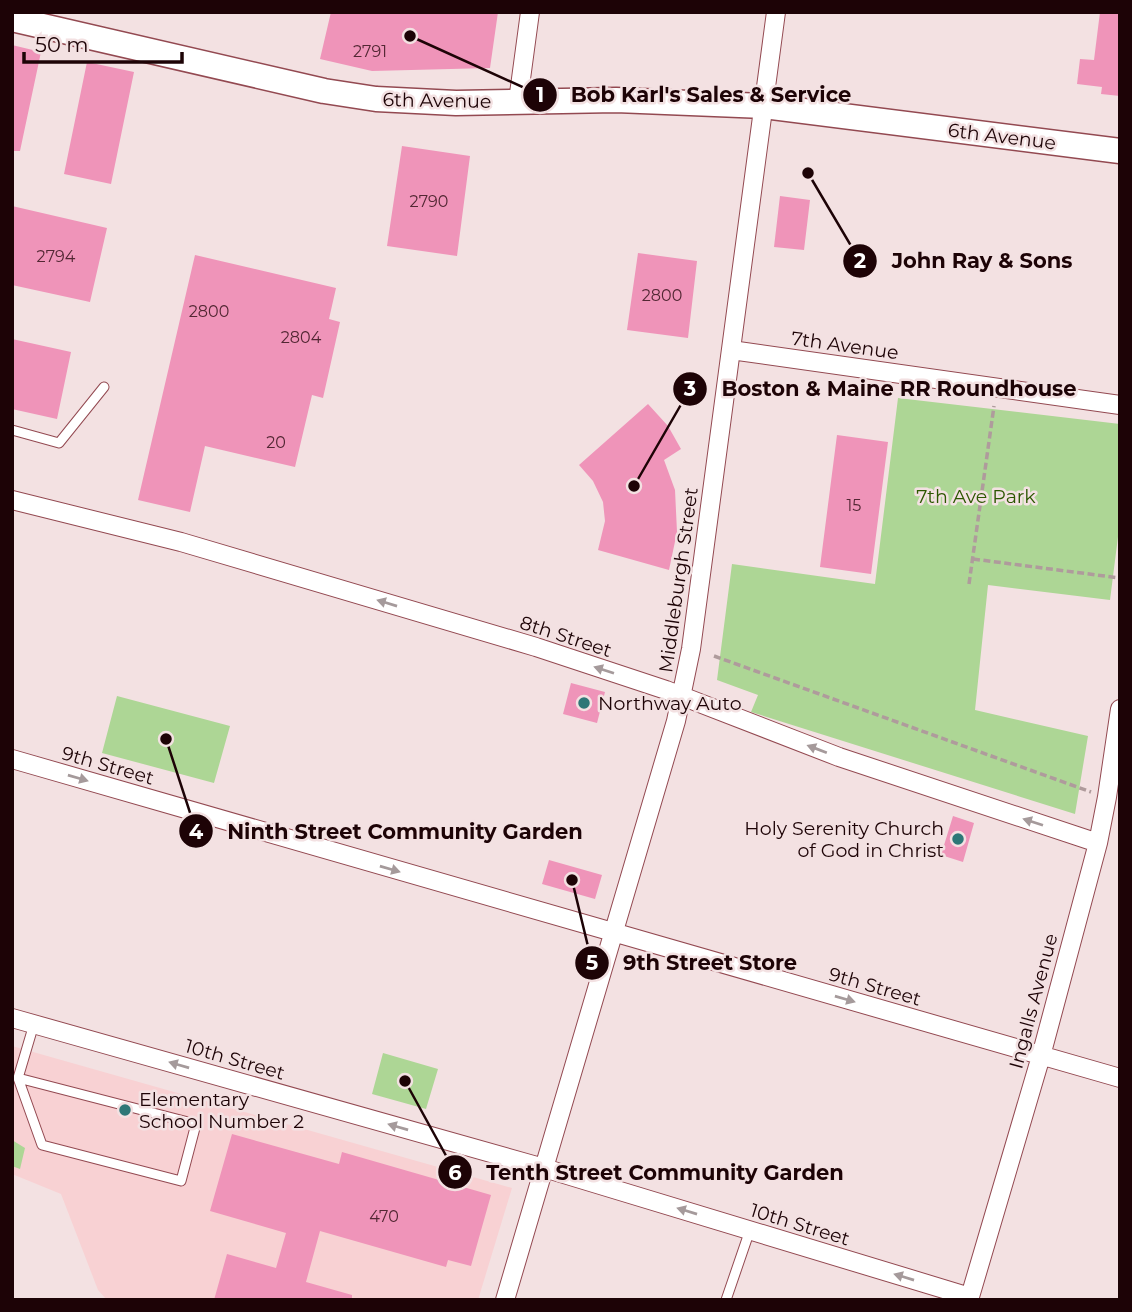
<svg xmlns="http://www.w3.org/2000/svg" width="1132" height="1312" font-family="Montserrat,sans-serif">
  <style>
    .built { fill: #f8d1d3 }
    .green { fill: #add695 }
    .building { fill: #ef94b9 }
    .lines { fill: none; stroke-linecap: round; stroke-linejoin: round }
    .lane-casing { stroke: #934951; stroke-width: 11 }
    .street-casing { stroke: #934951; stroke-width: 20 }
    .secondary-casing { stroke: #934951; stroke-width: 27 }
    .path { stroke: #af9b9c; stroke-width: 3.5; stroke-dasharray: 7 3.5; stroke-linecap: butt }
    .lane { stroke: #fff; stroke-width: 9 }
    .street { stroke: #fff; stroke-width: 18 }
    .secondary { stroke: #fff; stroke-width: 24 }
    .oneway { fill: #a59a9b }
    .poi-dot { fill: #2e7777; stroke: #f3e1e2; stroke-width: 2.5 }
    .labels { text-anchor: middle; stroke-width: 5; stroke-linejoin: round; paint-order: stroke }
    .number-label { font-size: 16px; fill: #522733 }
    .street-label { font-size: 19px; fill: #1d0306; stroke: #f3e1e2 }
    .park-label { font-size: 19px; fill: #2c5700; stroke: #f3e1e2 }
    .poi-label { font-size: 19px; fill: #1d0306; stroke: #f3e1e2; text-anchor: start }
    .leader { fill: none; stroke: #1d0306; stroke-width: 2.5 }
    .callout-dot { fill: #1d0306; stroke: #f3e1e2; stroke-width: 2.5 }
    .mark-label { font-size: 21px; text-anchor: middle; font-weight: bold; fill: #fff }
    .callout-label { font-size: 21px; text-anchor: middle; font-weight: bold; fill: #1d0306; stroke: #f3e1e2; stroke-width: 5; stroke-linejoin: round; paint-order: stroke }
  </style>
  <rect width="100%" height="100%" fill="#f3e1e2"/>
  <path class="built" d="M12 1046 512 1188 478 1300H107L98 1290 61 1194 12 1174Z"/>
  <path class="green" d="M898 398 1120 424V521L1110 600 988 585 975 710 1088 736 1075 814 751 712 758 695 717 680 732 564 875 584Z
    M117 696 230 726 214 783 102 753Z
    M383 1053 438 1069 426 1109 372 1094Z
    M12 1140 25 1148 20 1169 12 1166Z"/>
  <path class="building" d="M331 12H498L490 68 372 71 320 59Z
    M1100 12H1120V96L1101 94 1102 87 1077 84 1080 59 1094 60Z
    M12 45 41 52 20 151H12Z
    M87 62 134 72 111 184 64 174Z
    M402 146 470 156 457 256 387 246Z
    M780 196 810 200 804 250 774 247Z
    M12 206 107 228 90 302 12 285Z
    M638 253 697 261 688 338 627 330Z
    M195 255 336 288 329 319 340 322 323 398 312 395 295 467 205 446 190 512 138 500Z
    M12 339 71 352 57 419 12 409Z
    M648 404 668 426 681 449 664 460 675 490 677 532 669 570 598 550 605 521 603 502 593 481 579 465Z
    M837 435 888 442 871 574 820 567Z
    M571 683 605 692 597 723 563 714Z
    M953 816 974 823 963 862 941 855Z
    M549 860 602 875 595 899 542 884Z
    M232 1134 339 1164 342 1152 491 1195 471 1266 448 1260 446 1267 320 1231 306 1282 352 1295V1300H214L227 1254 276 1268 286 1233 210 1211Z"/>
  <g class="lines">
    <g class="lane-casing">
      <path id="lane" d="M12 430 59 443 104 387
        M18 1078 42 1145 181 1181 196 1124 18 1078 34 1024
        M726 1300 750 1230"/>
    </g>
    <g class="street-casing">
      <path id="street" d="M518 101 530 12
        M731 350 1120 405
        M12 500 181 542 536 647 666 690 839 757 1098 843
        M12 759 1120 1078
        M12 1018 544 1168 970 1297
        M505 1300 676 721 691 649 776 12
        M969 1300 1041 1056 1098 843 1107 797 1120 709"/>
    </g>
    <g class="secondary-casing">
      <path id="secondary" d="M12 19 324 91 376 99 456 103 616 100 764 106 1120 151"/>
    </g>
    <path class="path" d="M973 559 1120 578
      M969 584 994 406
      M714 656 1091 792"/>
    <use href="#lane" class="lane"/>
    <use href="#street" class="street"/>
    <use href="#secondary" class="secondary"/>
  </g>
  <defs><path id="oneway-solid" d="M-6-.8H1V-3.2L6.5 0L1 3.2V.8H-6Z" transform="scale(1.75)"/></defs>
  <g class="oneway">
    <use href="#oneway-solid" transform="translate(387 603) rotate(-163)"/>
    <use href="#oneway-solid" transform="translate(604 670) rotate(-162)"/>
    <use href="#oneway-solid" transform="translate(817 749) rotate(-159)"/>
    <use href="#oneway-solid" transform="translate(78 778) rotate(16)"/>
    <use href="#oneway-solid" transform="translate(1033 822) rotate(-162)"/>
    <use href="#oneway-solid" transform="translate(390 869) rotate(16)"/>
    <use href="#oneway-solid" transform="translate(845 999) rotate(16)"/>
    <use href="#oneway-solid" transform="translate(179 1065) rotate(-164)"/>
    <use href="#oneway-solid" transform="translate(398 1127) rotate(-164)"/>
    <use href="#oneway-solid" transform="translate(687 1211) rotate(-163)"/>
    <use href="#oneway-solid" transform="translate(904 1277) rotate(-163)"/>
  </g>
  <g class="poi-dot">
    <circle cx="584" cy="703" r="7"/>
    <circle cx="958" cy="839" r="7"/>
    <circle cx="125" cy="1110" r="7"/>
  </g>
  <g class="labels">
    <g class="number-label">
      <text x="370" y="57">2791</text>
      <text x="429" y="207">2790</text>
      <text x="56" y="262">2794</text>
      <text x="662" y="301">2800</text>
      <text x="209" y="317">2800</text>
      <text x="301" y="343">2804</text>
      <text x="276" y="448">20</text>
      <text x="854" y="511">15</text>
      <text x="384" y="1222">470</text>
    </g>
    <g class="street-label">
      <text transform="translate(437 100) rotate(1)" y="7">6th Avenue</text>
      <text transform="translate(1002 136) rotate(7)" y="7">6th Avenue</text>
      <text transform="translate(845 345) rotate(8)" y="7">7th Avenue</text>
      <text transform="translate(678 580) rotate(-82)" y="7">Middleburgh Street</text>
      <text transform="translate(566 636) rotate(18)" y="7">8th Street</text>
      <text transform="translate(108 765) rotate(16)" y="7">9th Street</text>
      <text transform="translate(875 986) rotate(16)" y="7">9th Street</text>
      <text transform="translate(1033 1001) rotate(-75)" y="7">Ingalls Avenue</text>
      <text transform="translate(235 1059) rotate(16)" y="7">10th Street</text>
      <text transform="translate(800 1224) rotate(17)" y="7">10th Street</text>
    </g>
    <g class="park-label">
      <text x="976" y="503">7th Ave Park</text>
    </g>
    <g class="poi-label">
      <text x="598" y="710">Northway Auto</text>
      <text x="944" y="835" text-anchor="end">Holy Serenity Church<tspan x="944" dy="22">of God in Christ</tspan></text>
      <text x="139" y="1106">Elementary<tspan x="139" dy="22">School Number 2</tspan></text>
    </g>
  </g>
  <path class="leader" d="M410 36L540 95M808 173L860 261M634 486L690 389M166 739L196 831M572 880L592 963M405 1081L455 1172"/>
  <g class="callout-dot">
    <circle cx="410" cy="36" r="7"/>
    <circle cx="808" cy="173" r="7"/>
    <circle cx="634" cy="486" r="7"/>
    <circle cx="166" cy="739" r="7"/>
    <circle cx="572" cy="880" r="7"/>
    <circle cx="405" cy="1081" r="7"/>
    <circle cx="540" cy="95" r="18"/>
    <circle cx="860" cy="261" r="18"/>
    <circle cx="690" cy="389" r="18"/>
    <circle cx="196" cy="831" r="18"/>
    <circle cx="592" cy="963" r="18"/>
    <circle cx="455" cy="1172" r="18"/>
  </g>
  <g class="mark-label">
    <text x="540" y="102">1</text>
    <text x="860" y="268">2</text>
    <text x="690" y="396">3</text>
    <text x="196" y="839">4</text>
    <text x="592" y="970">5</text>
    <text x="455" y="1180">6</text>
  </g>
  <g class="callout-label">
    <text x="711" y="102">Bob Karl's Sales &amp; Service</text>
    <text x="982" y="268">John Ray &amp; Sons</text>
    <text x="899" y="396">Boston &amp; Maine RR Roundhouse</text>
    <text x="405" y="839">Ninth Street Community Garden</text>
    <text x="710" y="970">9th Street Store</text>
    <text x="665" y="1180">Tenth Street Community Garden</text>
  </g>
  <rect width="1132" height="1312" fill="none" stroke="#1d0306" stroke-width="28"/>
  <path d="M24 52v10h158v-10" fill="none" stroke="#1d0306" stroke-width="3.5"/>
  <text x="35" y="52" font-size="21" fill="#1d0306" stroke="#f3e1e2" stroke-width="5" paint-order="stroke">50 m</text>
</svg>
